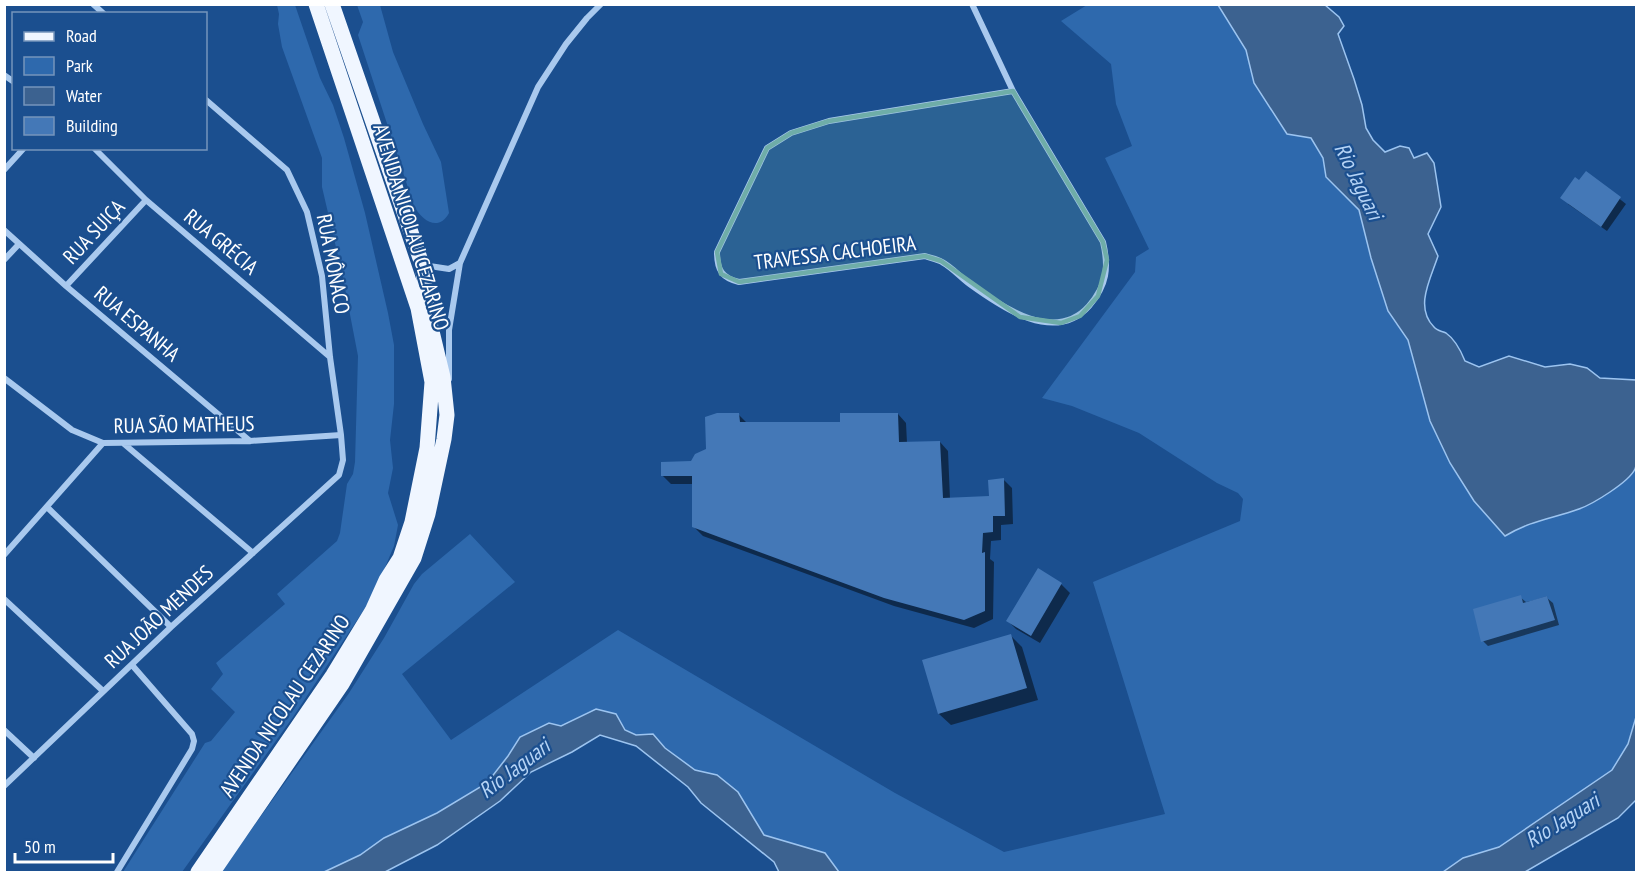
<svg xmlns="http://www.w3.org/2000/svg" width="1641" height="877" font-family="'PT Sans Narrow',sans-serif">
  <style>
    .green { fill: #2e69ad; fill-rule: evenodd }
    .water { fill: #3c6290; stroke: #9cc4f0; stroke-width: 1.5 }
    .shadow { fill: #0007 }
    .building { fill: #4478b7 }
    .lines { fill: none; stroke-linecap: round; stroke-linejoin: round }
    .street { stroke: #a9c9ee; stroke-width: 6 }
    .primary { stroke: #f0f6ff; stroke-width: 15 }
    .marked { fill: #6fada8; fill-opacity: 0.2; stroke: #6fada8; stroke-width: 4.5; stroke-linejoin: round }
    .labels { text-anchor: middle; stroke-width: 4.5; stroke-linejoin: round; paint-order: stroke }
    .street-label { font-size: 21px; fill: #fff; stroke: #1b4f8f }
    .water-label { font-size: 22px; font-style: italic; fill: #b5d3f5; stroke: #1b4f8f }
  </style>
  <rect width="100%" height="100%" fill="#1b4f8f"/>
  <path class="green" d="M277 5H295L320 78 333 105 344 138 365 213 388 313 394 345V404L390 440 393 468 388 493 398 525 394 546 373 596 293 717 182 872H123L205 743 211 741 235 712 211 689 223 674 216 663 285 604 277 594 337 541 340 533 347 484 353 474 355 462 358 356 342 273 322 187V158L282 47 278 24 279 14Z
    M357 5H380L393 52 423 124 441 162 449 213C439 232 422 221 414 206L358 35 363 22Z
    M1087 5H1218L1246 50 1254 83 1311 138 1323 158 1327 177 1359 210 1371 258 1388 311 1408 340 1430 421 1450 463 1505 536 1521 527 1542 519 1584 507 1625 481 1636 467V717L1628 744 1612 770 1499 847 1463 858 1443 872H839L825 853 764 835 738 792 717 775 695 770 665 748 653 734 636 735 625 730 616 714 596 709 561 726 520 737 508 756 487 783 437 813 384 838 360 855 324 872H221L349 693 384 638 414 584 422 574 470 534 515 582 402 674 451 740 618 630 895 793 1004 852 1165 814 1093 582 1240 521 1243 499 1238 493 1217 483 1139 433 1072 406 1042 398 1135 272 1136 257 1149 249 1105 158 1132 146 1116 104 1111 64 1061 21ZM1547 596 1554 619 1528 602Z"/>
  <path class="water" d="M1218 5H1325L1339 17 1344 26 1338 34 1354 79 1362 105 1366 128 1373 140 1385 152 1400 146 1409 148 1414 158 1427 153 1434 163 1441 207 1428 234 1438 256C1431 278 1414 307 1434 327 1437 331 1442 331 1446 333 1456 340 1461 351 1465 361L1479 367 1509 356 1545 367 1570 364 1587 368 1600 378 1636 380C1637 394 1639 461 1635 469 1629 482 1593 504 1579 509 1551 519 1532 520 1505 536L1474 501 1450 463 1430 421 1408 340 1388 311 1371 258 1359 210 1326 177 1323 158 1311 138 1287 134 1254 83 1246 50Z
    M596 709 616 714 625 730 636 735 653 734 665 748 695 770 717 775 738 792 764 835 825 853 839 872H779L774 862 701 803 688 787 636 746 600 735 572 752 531 772 500 801 437 845 385 872H324L360 855 384 838 437 813 487 783 508 756 520 737 549 723 561 726Z
    M1636 717V800L1618 818 1525 872H1443L1463 858 1499 847 1612 770 1628 744Z"/>
  <path class="shadow" d="M1587 173 1626 204 1607 231 1568 204Z
    M898 414 906 423 907 443 940 442 948 451 950 499 990 498 1003 479 1012 488 1013 524 1001 525V540L991 541 990 559 994 562 993 619 974 628 894 606 703 536 694 527 693 484H671L662 475 692 462 708 450 739 415 748 424 841 423Z
    M1061 584 1070 593 1040 643 1016 629 1008 621Z
    M1520 597 1526 602 1547 598 1553 603 1559 625 1488 646 1483 641Z
    M1010 635 1022 647 1038 700 951 725 939 714Z"/>
  <path class="building" d="M1586 171 1621 197 1601 227 1560 198 1575 177 1579 180Z
    M717 413H739L740 422H840V413H898L899 442 940 441 943 498 989 496 988 480 1004 478 1005 516H993V532L983 533 982 553 985 552V611L964 620 884 598 692 527V476H661V462L691 461 695 454 706 449 705 417Z
    M1038 568 1062 583 1031 636 1006 621Z
    M1521 595 1523 603 1547 596 1555 620 1481 642 1473 609Z
    M1011 634 1027 688 938 714 922 660Z"/>
  <g class="lines">
    <path class="street" d="M93 4 104 14
      M972 4 1013 91 1103 242C1109 268 1107 285 1089 306 1055 344 1003 308 971 285 961 278 953 268 942 262 937 259 930 258 925 256L739 282C722 278 717 270 717 252L767 148 791 133 829 121 1013 91
      M4 75 14 82
      M94 148 146 200 330 357
      M4 170 24 148
      M4 230 66 286 250 441
      M4 260 19 244
      M423 265 449 269 460 263
      M66 286 146 200
      M4 378 72 430 103 443 250 441 341 435
      M449 379V330L460 263 538 87 566 44 587 18 601 4
      M123 443 253 553
      M48 508 171 627
      M4 555 103 443
      M4 599 103 691
      M4 730 34 758
      M4 786 171 627 339 475 343 460 341 435 330 357 322 276 307 212 287 170 206 100
      M117 872 192 749 194 741 192 734 132 665"/>
    <path class="primary" d="M198 872 333 675 372 611 386 580 400 558 412 522 427 448 432 382 418 308 316 4
      M213 872 342 684 414 558 428 514 444 439 447 415 443 377 430 323 422 264 332 4"/>
  </g>
  <path class="marked" d="M1013 91 1103 242 1107 260 1098 296 1080 316 1061 323 1020 317 941 261 925 256 739 282 721 274 717 252 767 148 791 133 829 121Z"/>
  <g class="labels">
    <g class="street-label">
      <text transform="translate(411 227) rotate(73)" y="7">AVENIDA NICOLAU CEZARINO</text>
      <text transform="translate(94 232) rotate(-47)" y="7">RUA SUIÇA</text>
      <text transform="translate(221 242) rotate(40)" y="7">RUA GRÉCIA</text>
      <text transform="translate(835 253) rotate(-7)" y="7">TRAVESSA CACHOEIRA</text>
      <text transform="translate(333 264) rotate(79)" y="7">RUA MÔNACO</text>
      <text transform="translate(137 324) rotate(40)" y="7">RUA ESPANHA</text>
      <text transform="translate(184 425) rotate(-1)" y="7">RUA SÃO MATHEUS</text>
      <text transform="translate(159 617) rotate(-43)" y="7">RUA JOÃO MENDES</text>
      <text transform="translate(285 706) rotate(-56)" y="7">AVENIDA NICOLAU CEZARINO</text>
    </g>
    <g class="water-label">
      <text transform="translate(1359 181) rotate(64)" y="8">Rio Jaguari</text>
      <text transform="translate(514 768) rotate(-37)" y="8">Rio Jaguari</text>
      <text transform="translate(1562 820) rotate(-32)" y="8">Rio Jaguari</text>
    </g>
  </g>
  <rect width="1641" height="877" fill="none" stroke="#ffffff" stroke-width="12"/>
  <rect x="12" y="12" width="195" height="138" fill="#1b4f8f" stroke="#7695bc" stroke-width="1.5"/>
  <rect x="24" y="32" width="30" height="9" fill="#f0f6ff" stroke="#7695bc" stroke-width="1.5"/>
  <text x="66" y="42" font-size="18" fill="#ffffff">Road</text>
  <rect x="24" y="57" width="30" height="18" fill="#2e69ad" stroke="#7695bc" stroke-width="1.5"/>
  <text x="66" y="72" font-size="18" fill="#ffffff">Park</text>
  <rect x="24" y="87" width="30" height="18" fill="#3c6290" stroke="#7695bc" stroke-width="1.5"/>
  <text x="66" y="102" font-size="18" fill="#ffffff">Water</text>
  <rect x="24" y="117" width="30" height="18" fill="#4478b7" stroke="#7695bc" stroke-width="1.5"/>
  <text x="66" y="132" font-size="18" fill="#ffffff">Building</text>
  <path d="M15 853v9h98v-9" fill="none" stroke="#ffffff" stroke-width="3"/>
  <text x="24" y="853" font-size="18" fill="#ffffff" stroke="#1b4f8f" stroke-width="4.5" paint-order="stroke">50 m</text>
</svg>
